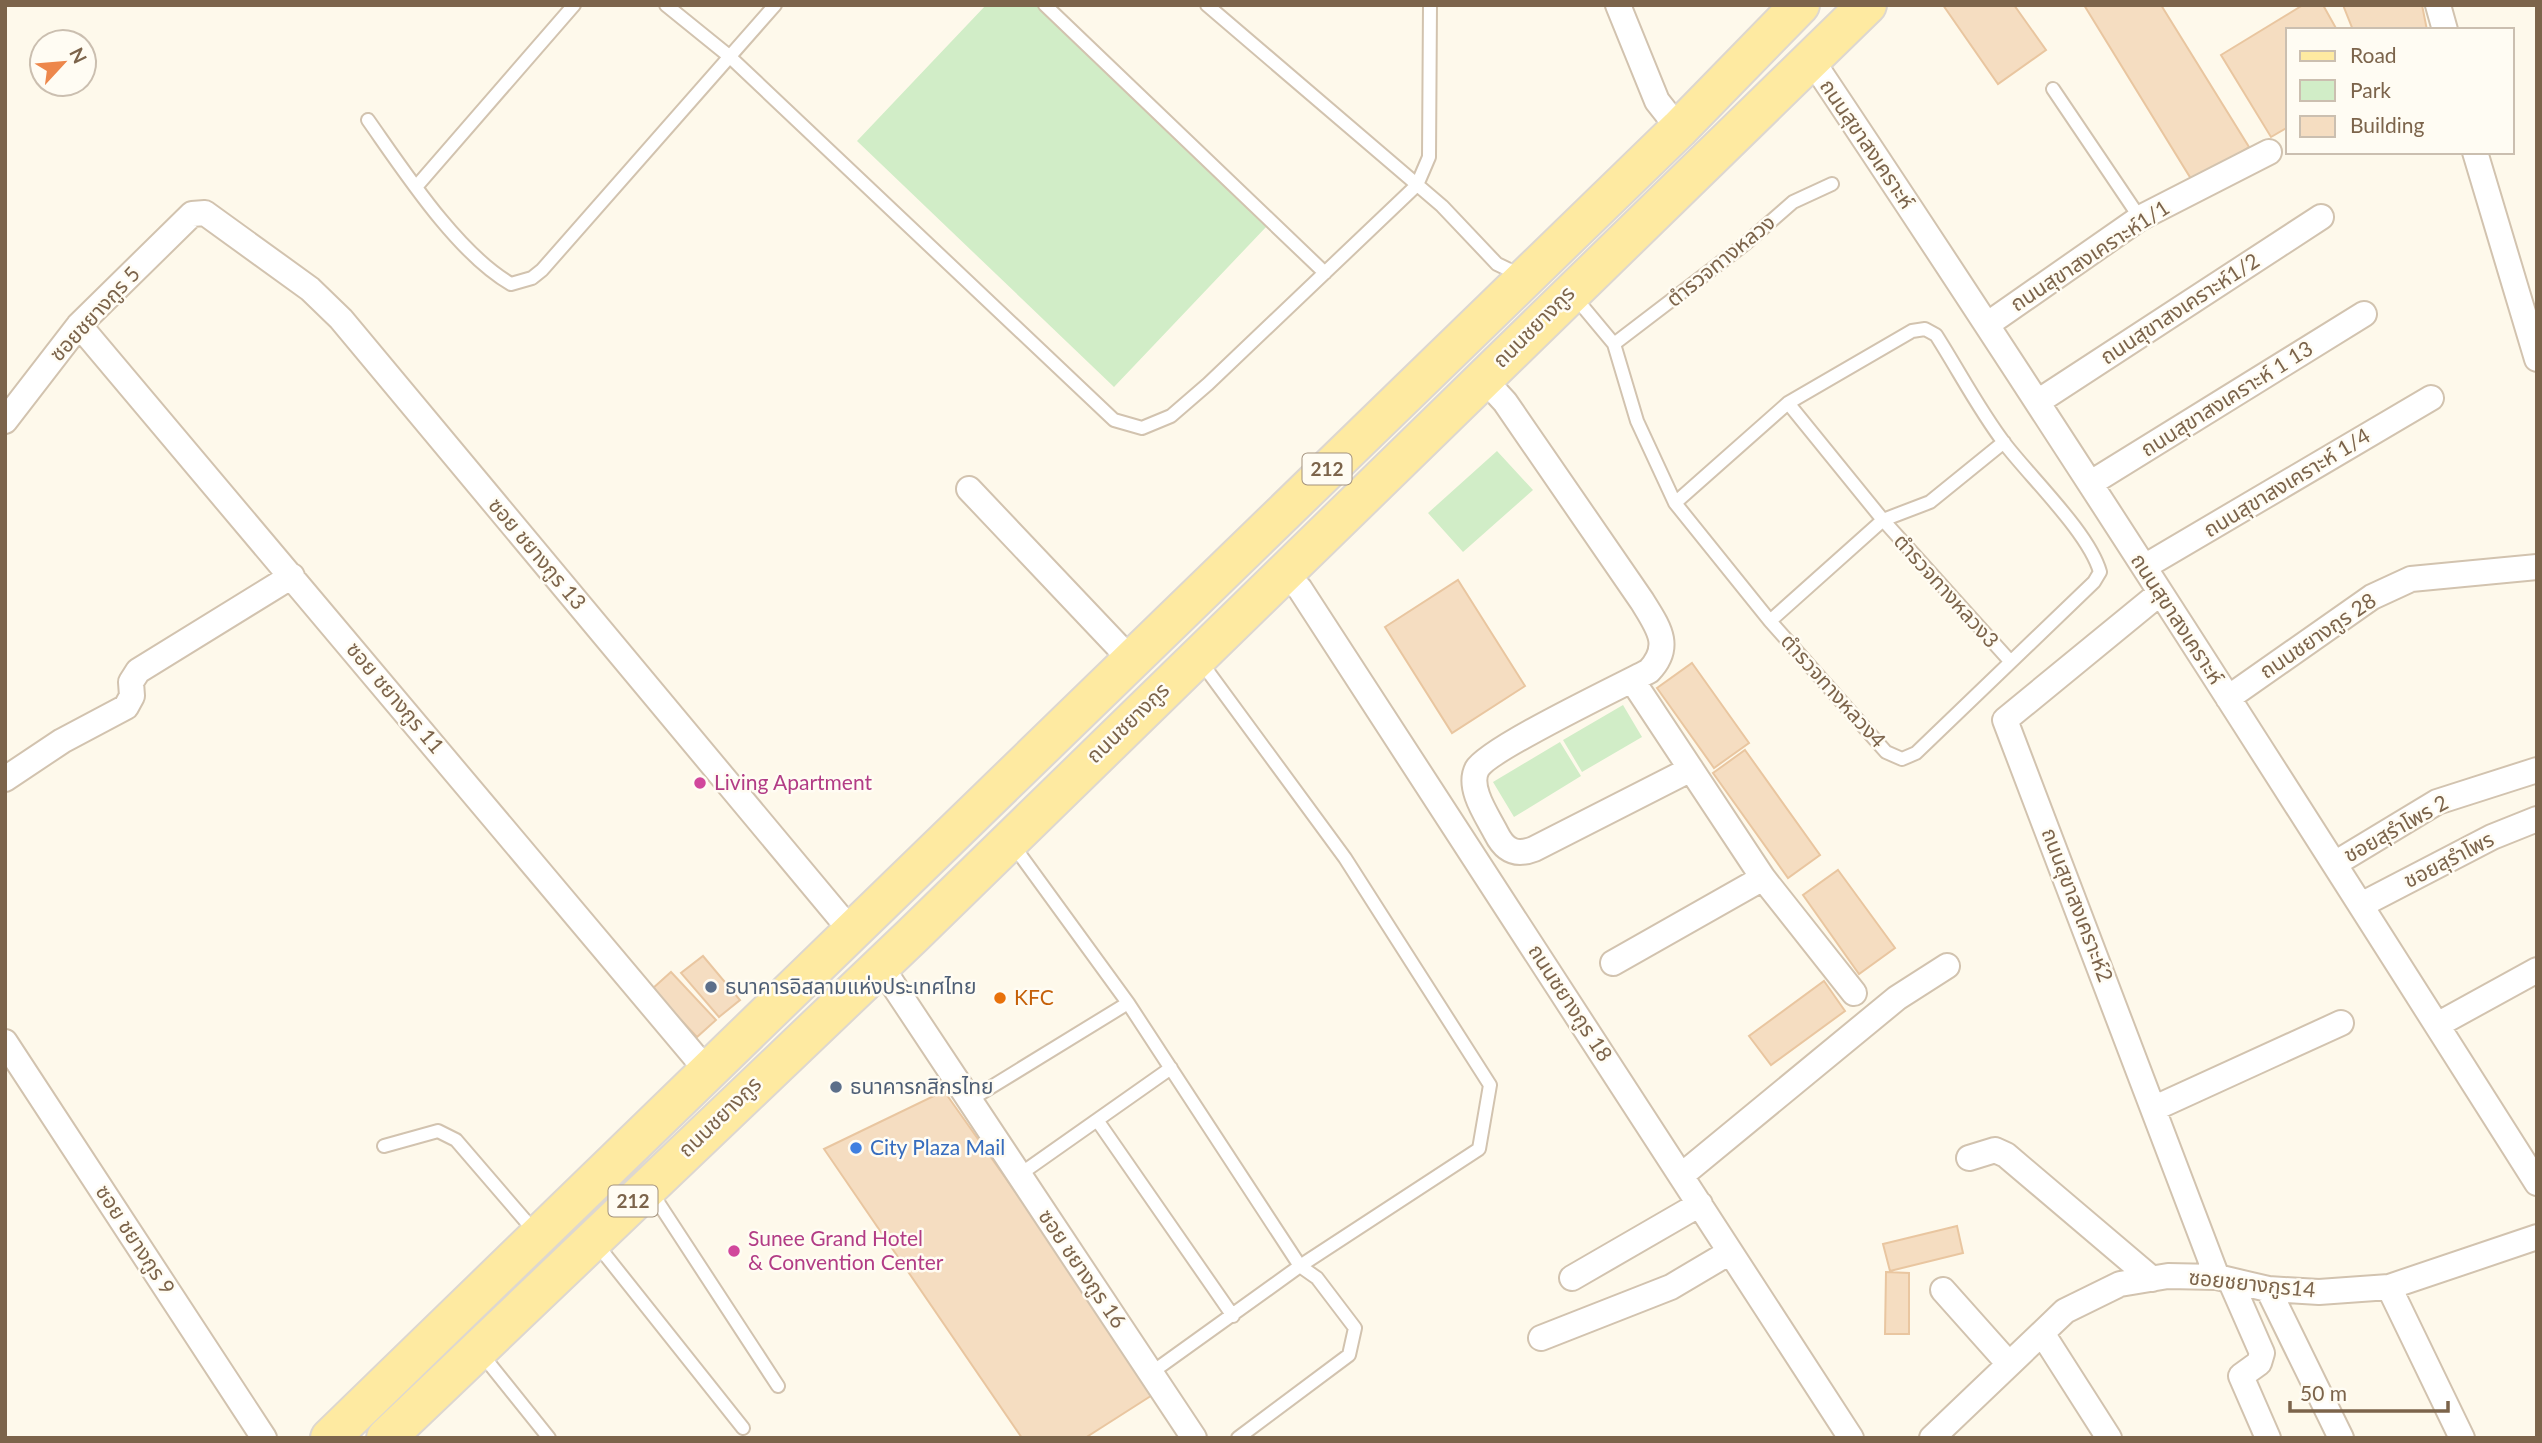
<svg xmlns="http://www.w3.org/2000/svg" width="2542" height="1443" font-family="Lato,'Noto Sans Thai',sans-serif">
  <style>
    .green { fill: #d1edc7 }
    .building { fill: #f5ddc1; stroke: #e9c6a0; stroke-width: 2 }
    .lines { fill: none; stroke-linecap: round; stroke-linejoin: round }
    .service-casing { stroke: #d2c3af; stroke-width: 16 }
    .minor-casing { stroke: #d2c3af; stroke-width: 28 }
    .primary-casing { stroke: #ddd7d0; stroke-width: 42 }
    .service { stroke: #fff; stroke-width: 12 }
    .minor { stroke: #fff; stroke-width: 24 }
    .primary { stroke: #feeaa1; stroke-width: 38 }
    .hotel-dot { fill: #d1479c; stroke: #fffcf3; stroke-width: 2.5 }
    .service-dot { fill: #5c6f8a; stroke: #fffcf3; stroke-width: 2.5 }
    .food-dot { fill: #e8710a; stroke: #fffcf3; stroke-width: 2.5 }
    .shop-dot { fill: #3f7fe0; stroke: #fffcf3; stroke-width: 2.5 }
    .labels { text-anchor: middle; stroke-width: 5; stroke-linejoin: round; paint-order: stroke }
    .shield { fill: #fffcf3; stroke: #a3927d; stroke-width: 2 }
    .shield-label { font-size: 19px; font-weight: bold; fill: #7c644b }
    .street-label { font-size: 21px; fill: #7c644b; stroke: #fffcf3 }
    .hotel-label { font-size: 21px; fill: #b23c85; stroke: #fffcf3; text-anchor: start }
    .service-label { font-size: 21px; fill: #4e5e75; stroke: #fffcf3; text-anchor: start }
    .food-label { font-size: 21px; fill: #c56008; stroke: #fffcf3; text-anchor: start }
    .shop-label { font-size: 21px; fill: #366cbe; stroke: #fffcf3; text-anchor: start }
  </style>
  <rect width="100%" height="100%" fill="#fef9eb"/>
  <path class="green" d="M986 5H1036L1267 226 1114 387 857 141Z
    M1497 451 1533 490 1463 552 1428 513Z
    M1623 705 1642 737 1582 772 1563 740Z
    M1560 742 1581 776 1514 817 1493 782Z"/>
  <path class="building" d="M1943 5H2014L2046 50 1998 84Z
    M2084 5H2161L2249 147 2193 182Z
    M2303 5H2323L2337 30H2288V127L2271 137 2221 55Z
    M2343 5H2422L2427 30H2353Z
    M1458 580 1525 686 1452 733 1385 627Z
    M1692 663 1749 743 1714 768 1657 688Z
    M1745 750 1820 855 1788 878 1713 773Z
    M1838 870 1895 948 1859 974 1803 895Z
    M703 956 740 1000 719 1017 681 973Z
    M671 972 716 1020 697 1037 652 989Z
    M1824 981 1845 1011 1771 1065 1749 1036Z
    M944 1091 1157 1392 1085 1438H1022L824 1149Z
    M1957 1226 1963 1253 1890 1271 1883 1244Z
    M1886 1272 1909 1273V1334H1885Z"/>
  <g class="lines">
    <g class="service-casing">
      <path id="service" d="M666 5 729 56 1114 420 1142 428 1171 416 1208 384 1417 185 1429 157 1430 5
        M1045 5 1325 273
        M1207 5 1442 206 1497 264 1522 276
        M2053 89 2140 218
        M368 120C404 171 457 253 511 284L532 278 542 270 775 5
        M416 187 574 5
        M1574 296 1614 344 1637 421 1675 503 1770 621 1886 752 1902 759 1916 753 2094 582 2100 572C2089 533 2031 478 2005 444 1979 410 1959 371 1936 335L1925 329 1912 331 1788 403 1675 503
        M1614 344 1745 244 1793 202 1832 184
        M1788 403 1883 520 2010 661
        M1770 621 1883 520 1930 502 2004 442
        M1013 845 1128 1003 1300 1266 1317 1278 1355 1328 1349 1355 1238 1438
        M970 1100 1128 1003
        M1097 1120 1233 1316
        M384 1146 438 1131 456 1140 536 1233
        M1019 1175 1171 1068
        M650 1190 778 1386
        M595 1242 743 1428
        M480 1352 549 1438
        M1151 1373 1300 1266 1479 1149 1490 1085 1345 858 1201 662"/>
    </g>
    <g class="minor-casing">
      <path id="minor" d="M1618 5 1657 101 1679 129
        M2438 5 2445 30
        M1811 59C2059 430 2298 806 2537 1183
        M2475 152 2537 359
        M1988 324 2140 218 2269 152
        M79 325 708 1072
        M1483 378 1505 402 1642 601C1658 627 1673 646 1649 671 1621 686 1488 749 1477 769 1467 788 1488 817 1496 833 1505 851 1516 856 1534 849L1691 769
        M2039 401 2321 217
        M5 421 79 325 192 214 205 213 310 289 341 319 852 932
        M2091 483 2364 314
        M969 489 1132 661
        M2144 567 2431 398
        M1283 572 1300 589 1851 1438
        M2160 593 2005 720 2217 1277
        M1632 680 1763 878 1854 993
        M2228 698 2372 597 2411 579 2537 567
        M5 779 62 741 126 707 132 696 131 682 138 671 292 576
        M2336 863 2437 802 2537 770
        M2363 904 2492 837 2537 819
        M1613 963 1763 878
        M880 965 1194 1438
        M2437 1025 2537 970
        M5 1042 264 1438
        M2155 1108 2341 1023
        M1969 1158 1995 1150 2006 1155 2152 1279
        M1682 1175 1897 998 1947 966
        M1572 1278 1700 1204
        M2230 1280 2262 1353 2259 1363 2241 1376 2268 1438
        M2389 1287 2462 1438
        M2268 1289 2341 1438
        M1943 1290 2009 1364
        M2042 1333 2109 1438
        M1541 1338 1671 1287 1730 1252
        M1932 1438 2065 1311 2120 1284 2168 1276 2217 1277 2268 1289 2319 1292 2389 1287 2537 1237"/>
    </g>
    <g class="primary-casing">
      <path id="primary" d="M330 1438 1679 129 1800 5
        M386 1438 912 936 1867 5"/>
    </g>
    <use href="#service" class="service"/>
    <use href="#minor" class="minor"/>
    <use href="#primary" class="primary"/>
  </g>
  <g class="hotel-dot">
    <circle cx="700" cy="783" r="7"/>
    <circle cx="734" cy="1251" r="7"/>
  </g>
  <g class="service-dot">
    <circle cx="711" cy="987" r="7"/>
    <circle cx="836" cy="1087" r="7"/>
  </g>
  <circle class="food-dot" cx="1000" cy="998" r="7"/>
  <circle class="shop-dot" cx="856" cy="1148" r="7"/>
  <g class="labels">
    <g class="shield">
      <rect x="1302.5" y="453.5" width="49" height="31" rx="5"/>
      <rect x="608.5" y="1185.5" width="49" height="31" rx="5"/>
    </g>
    <g class="shield-label">
      <text x="1327" y="476">212</text>
      <text x="633" y="1208">212</text>
    </g>
    <g class="street-label">
      <text transform="translate(1867 144) rotate(56)" y="7">ถนนสุขาสงเคราะห์</text>
      <text transform="translate(2090 256) rotate(-33)" y="7">ถนนสุขาสงเคราะห์1/1</text>
      <text transform="translate(1721 261) rotate(-39)" y="7">ตำรวจทางหลวง</text>
      <text transform="translate(2180 309) rotate(-33)" y="7">ถนนสุขาสงเคราะห์1/2</text>
      <text transform="translate(95 314) rotate(-47)" y="7">ซอยชยางกูร 5</text>
      <text transform="translate(1534 327) rotate(-45)" y="7">ถนนชยางกูร</text>
      <text transform="translate(2227 399) rotate(-32)" y="7">ถนนสุขาสงเคราะห์ 1 13</text>
      <text transform="translate(2287 483) rotate(-31)" y="7">ถนนสุขาสงเคราะห์ 1/4</text>
      <text transform="translate(537 554) rotate(50)" y="7">ซอย ชยางกูร 13</text>
      <text transform="translate(1946 591) rotate(48)" y="7">ตำรวจทางหลวง3</text>
      <text transform="translate(2177 619) rotate(57)" y="7">ถนนสุขาสงเคราะห์</text>
      <text transform="translate(2318 636) rotate(-34)" y="7">ถนนชยางกูร 28</text>
      <text transform="translate(1833 691) rotate(48)" y="7">ตำรวจทางหลวง4</text>
      <text transform="translate(395 698) rotate(50)" y="7">ซอย ชยางกูร 11</text>
      <text transform="translate(1128 723) rotate(-44)" y="7">ถนนชยางกูร</text>
      <text transform="translate(2396 829) rotate(-29)" y="7">ชอยสุรำโพร 2</text>
      <text transform="translate(2449 860) rotate(-27)" y="7">ชอยสุรำโพร</text>
      <text transform="translate(2077 905) rotate(69)" y="7">ถนนสุขาสงเคราะห์2</text>
      <text transform="translate(1570 1003) rotate(57)" y="7">ถนนชยางกูร 18</text>
      <text transform="translate(720 1117) rotate(-44)" y="7">ถนนชยางกูร</text>
      <text transform="translate(135 1240) rotate(57)" y="7">ซอย ชยางกูร 9</text>
      <text transform="translate(1082 1269) rotate(56)" y="7">ซอย ชยางกูร 16</text>
      <text transform="translate(2252 1284) rotate(6)" y="7">ซอยชยางกูร14</text>
    </g>
    <g class="hotel-label">
      <text x="714" y="790">Living Apartment</text>
      <text x="748" y="1246">Sunee Grand Hotel<tspan x="748" dy="24">&amp; Convention Center</tspan></text>
    </g>
    <g class="service-label">
      <text x="725" y="994">ธนาคารอิสลามแห่งประเทศไทย</text>
      <text x="850" y="1094">ธนาคารกสิกรไทย</text>
    </g>
    <g class="food-label">
      <text x="1014" y="1005">KFC</text>
    </g>
    <g class="shop-label">
      <text x="870" y="1155">City Plaza Mail</text>
    </g>
  </g>
  <rect width="2542" height="1443" fill="none" stroke="#7c644b" stroke-width="14"/>
  <rect x="2286" y="28" width="228" height="126" fill="#fffcf3" stroke="#cbbfb0" stroke-width="2"/>
  <rect x="2300" y="51" width="35" height="10" fill="#feeaa1" stroke="#cbbfb0" stroke-width="2"/>
  <text x="2350" y="63" font-size="21" fill="#7c644b">Road</text>
  <rect x="2300" y="80" width="35" height="21" fill="#d1edc7" stroke="#cbbfb0" stroke-width="2"/>
  <text x="2350" y="98" font-size="21" fill="#7c644b">Park</text>
  <rect x="2300" y="116" width="35" height="21" fill="#f5ddc1" stroke="#cbbfb0" stroke-width="2"/>
  <text x="2350" y="133" font-size="21" fill="#7c644b">Building</text>
  <g transform="translate(63 63) rotate(64)"><circle r="33" fill="#fffcf3" stroke="#cbbfb0" stroke-width="2"/>
  <path d="M0-5L12 26L0 18L-12 26Z" fill="#ed874b"/>
  <text y="-10" font-size="19" font-weight="bold" text-anchor="middle" fill="#7c644b">N</text>
  </g>
  <path d="M2290 1401v10h158v-10" fill="none" stroke="#7c644b" stroke-width="3.5"/>
  <text x="2300" y="1401" font-size="21" fill="#7c644b" stroke="#fffcf3" stroke-width="5" paint-order="stroke">50 m</text>
</svg>
